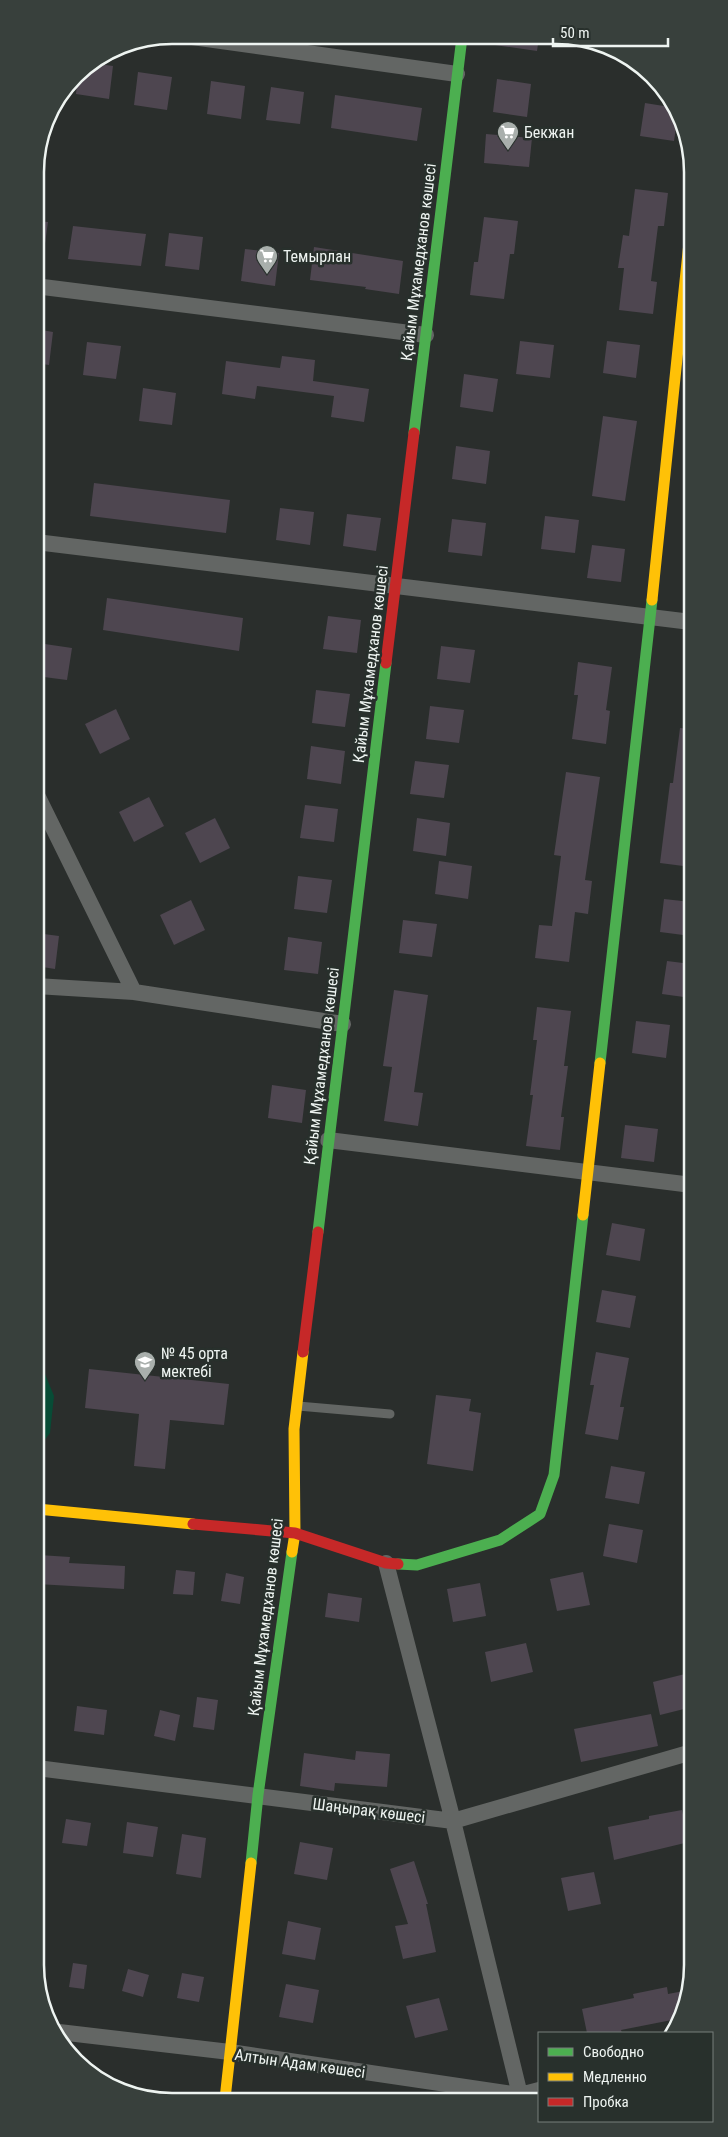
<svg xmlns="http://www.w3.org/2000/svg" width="728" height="2137" font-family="'Roboto Condensed',sans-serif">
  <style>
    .green { fill: #074c36 }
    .building { fill: #4e4650 }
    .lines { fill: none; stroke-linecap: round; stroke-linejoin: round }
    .lane { stroke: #636664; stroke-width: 9 }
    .street { stroke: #636664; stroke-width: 16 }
    .fast { stroke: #4caf50; stroke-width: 11 }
    .slow { stroke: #ffc107; stroke-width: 11 }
    .jam { stroke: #c62828; stroke-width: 11 }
    .labels { text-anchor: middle; stroke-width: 5; stroke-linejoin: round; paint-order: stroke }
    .poi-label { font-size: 16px; fill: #eef4f1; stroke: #28302c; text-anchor: start }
    .street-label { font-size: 16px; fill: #eef4f1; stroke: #28302c }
    .rim { fill: none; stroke: #eef4f1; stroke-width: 2.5 }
  </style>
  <rect width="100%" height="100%" fill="#2a2e2c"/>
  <path class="green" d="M37 1367 45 1374 54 1396 50 1433 37 1450Z"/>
  <path class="building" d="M495 37H539L537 51 495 45Z
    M91 63 113 66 109 99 76 94 78 73Z
    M138 72 172 77 167 110 134 105Z
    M497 79 531 84 527 117 493 112Z
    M211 81 245 86 241 119 207 114Z
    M271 87 304 92 300 124 266 120Z
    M335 95 422 108 417 141 331 128Z
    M645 103 670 107 677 120 674 141 640 136Z
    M486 134 532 138 529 167 484 163Z
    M635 189 668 193 664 226H658L651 281 657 282 653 314 619 310 624 268H618L623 235 629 236Z
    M484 217 518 221 514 254H510L504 299 470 295 474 262H478Z
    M35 221 48 222 43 258 35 257Z
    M73 226 146 234 141 266 68 259Z
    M169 233 203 237 199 270 165 266Z
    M314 247 403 261 399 294 365 289 366 287 310 280Z
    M245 249 279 253 275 286 241 281Z
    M36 329 53 332 49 365 36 363Z
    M520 341 554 345 550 378 516 374Z
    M607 341 640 345 636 378 603 373Z
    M87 342 121 346 116 379 83 375Z
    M282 356 315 360 313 381 369 389 364 422 331 417 334 396 257 386 255 399 222 394 226 361 280 368Z
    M464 374 498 379 493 412 460 407Z
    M143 388 176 393 172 425 139 421Z
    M603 416 637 421 625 501 592 496Z
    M456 446 490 451 486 484 452 479Z
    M94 483 230 500 226 533 90 516Z
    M280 508 314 512 310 545 276 540Z
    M347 514 381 518 376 551 343 546Z
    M545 516 579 520 575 553 541 549Z
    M452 519 486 523 482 556 448 552Z
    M592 545 625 549 621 582 587 578Z
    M107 598 243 618 239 651 103 630Z
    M328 616 361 620 357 653 323 649Z
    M38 643 72 648 67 680 36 676Z
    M441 646 475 650 470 683 437 679Z
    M578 662 612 667 606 710 610 711 606 744 572 739 578 695H574Z
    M316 690 350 694 345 727 312 723Z
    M430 706 464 710 459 743 426 739Z
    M116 709 130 739 100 754 85 724Z
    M680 728 691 729V867L660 863 670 783H673Z
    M311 746 345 751 341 784 307 779Z
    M415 761 449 765 444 798 410 794Z
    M566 772 600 777 585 880 592 881 588 914 575 912 569 962 535 958 539 925 552 926 561 856 554 855Z
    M149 797 164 826 134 842 119 812Z
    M305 805 338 809 334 842 300 838Z
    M215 818 230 848 200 863 185 833Z
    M417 818 450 823 446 856 413 851Z
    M439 861 472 866 468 899 435 894Z
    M298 876 332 880 327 913 294 909Z
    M664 899 691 902V936L660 932Z
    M191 900 205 930 174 945 160 915Z
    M403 920 437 924 432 957 399 953Z
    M36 933 59 936 55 969 36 966Z
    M288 937 322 942 318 974 284 970Z
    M667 961 691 964V998L662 994Z
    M394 990 428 995 414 1092 423 1093 418 1126 384 1121 392 1067 383 1066Z
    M537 1007 571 1011 564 1066H568L561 1117H564L560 1150 526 1146 533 1095H530L537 1040H533Z
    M636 1021 670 1025 666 1058 632 1053Z
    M272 1085 306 1090 302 1123 268 1118Z
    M625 1125 658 1129 654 1162 621 1158Z
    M612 1223 645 1229 640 1261 606 1255Z
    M602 1290 636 1296 630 1328 596 1322Z
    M596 1352 629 1358 620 1407H624L618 1440 585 1434 594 1385H590Z
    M89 1369 229 1384 224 1425 170 1420 165 1469 134 1466 139 1414 85 1408Z
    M436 1395 471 1399 469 1411 481 1413 473 1471 427 1464Z
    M611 1466 645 1472 639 1504 605 1498Z
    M609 1524 643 1530 637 1563 603 1556Z
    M39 1555 70 1557 69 1563 125 1566 124 1589 37 1584Z
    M176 1570 195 1572 193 1595 173 1594Z
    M583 1572 590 1605 557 1611 550 1579Z
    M226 1573 244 1577 240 1604 221 1601Z
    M480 1583 486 1616 453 1622 447 1589Z
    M328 1593 362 1598 359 1622 325 1617Z
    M526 1643 533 1672 491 1682 485 1652Z
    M685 1674 692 1707 660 1715 653 1682Z
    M197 1697 218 1700 214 1730 193 1727Z
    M77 1706 107 1710 104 1735 74 1731Z
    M160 1710 180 1715 175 1741 154 1736Z
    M651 1714 658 1746 581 1762 574 1729Z
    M356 1751 390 1754 387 1787 335 1783 334 1791 300 1786 304 1753 355 1760Z
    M682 1810 689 1842 614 1860 608 1827 649 1819V1816Z
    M66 1819 91 1823 87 1846 62 1843Z
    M127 1822 158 1827 153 1857 123 1853Z
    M182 1834 206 1838 201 1878 176 1874Z
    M300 1842 333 1848 327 1880 294 1874Z
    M414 1861 428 1904H426L436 1952 403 1959 395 1926 408 1924 390 1869Z
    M594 1872 601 1904 568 1911 561 1878Z
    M288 1921 321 1928 315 1960 282 1954Z
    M73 1963 87 1965 84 1989 69 1987Z
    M128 1969 149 1975 143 1997 122 1991Z
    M182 1973 204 1977 199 2002 177 1998Z
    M286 1984 319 1990 313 2023 279 2017Z
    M667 1987 668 1994 689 1990 682 2018 621 2030 622 2033H587L582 2009 634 1998 633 1994Z
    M439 1998 448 2030 415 2038 406 2006Z"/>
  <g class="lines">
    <path class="lane" d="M298 1406 390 1414"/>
    <path class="street" d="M178 35 457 74
      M35 286 426 335
      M36 542 691 622
      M36 793 134 992 343 1024
      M36 986 134 992
      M328 1140 692 1185
      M386 1563 453 1821 521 2099
      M37 1768 453 1821 692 1752
      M59 2032 230 2052 520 2095 539 2090"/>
    <path class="fast" d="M414 433 462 37
      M600 1063 652 600
      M318 1232 386 663
      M398 1564 417 1565 500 1540 540 1514 554 1475 583 1215
      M251 1863 258 1795 292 1552"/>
    <path class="slow" d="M652 600 690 233
      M583 1215 600 1063
      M37 1509 193 1524
      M292 1552 295 1533 294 1429 303 1352
      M225 2099 251 1863"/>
    <path class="jam" d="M386 663 414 433
      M303 1352 318 1232
      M193 1524 295 1533 386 1563 398 1564"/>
  </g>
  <defs>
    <g id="supermarket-pin" transform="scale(1.125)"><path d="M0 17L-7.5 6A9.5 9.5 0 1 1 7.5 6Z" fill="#a9afac" stroke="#28302c"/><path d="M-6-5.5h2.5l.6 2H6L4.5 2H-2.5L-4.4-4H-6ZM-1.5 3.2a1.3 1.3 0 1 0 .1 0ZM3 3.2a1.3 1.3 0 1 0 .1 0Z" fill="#fff"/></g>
    <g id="school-pin" transform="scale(1.125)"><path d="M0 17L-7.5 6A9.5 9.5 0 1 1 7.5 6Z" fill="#a9afac" stroke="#28302c"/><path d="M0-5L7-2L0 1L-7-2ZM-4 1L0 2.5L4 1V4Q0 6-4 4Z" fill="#fff"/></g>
  </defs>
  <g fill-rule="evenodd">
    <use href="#supermarket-pin" x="508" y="132"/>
    <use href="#supermarket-pin" x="267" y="256"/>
    <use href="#school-pin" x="145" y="1362"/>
  </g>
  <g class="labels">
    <g class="poi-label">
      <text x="524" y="138">Бекжан</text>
      <text x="283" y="262">Темырлан</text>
      <text x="161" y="1359">№ 45 орта<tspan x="161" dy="18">мектебі</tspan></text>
    </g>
    <g class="street-label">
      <text transform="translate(418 262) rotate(-83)" y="6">Қайым Мұхамедханов көшесі</text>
      <text transform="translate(370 664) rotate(-83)" y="6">Қайым Мұхамедханов көшесі</text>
      <text transform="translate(321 1066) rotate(-83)" y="6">Қайым Мұхамедханов көшесі</text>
      <text transform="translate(265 1617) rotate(-83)" y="6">Қайым Мұхамедханов көшесі</text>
      <text transform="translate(369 1810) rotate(7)" y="6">Шаңырақ көшесі</text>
      <text transform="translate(300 2063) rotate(8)" y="6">Алтын Адам көшесі</text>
    </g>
  </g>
  <path d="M0 0H728V2137H0ZM172 44H556A128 128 0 0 1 684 172V1965A128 128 0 0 1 556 2093H172A128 128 0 0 1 44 1965V172A128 128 0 0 1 172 44Z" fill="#38403c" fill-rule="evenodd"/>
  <path class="rim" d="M172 44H556A128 128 0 0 1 684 172V1965A128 128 0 0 1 556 2093H172A128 128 0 0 1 44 1965V172A128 128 0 0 1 172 44Z"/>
  <rect x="538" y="2032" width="175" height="90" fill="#28302c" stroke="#777e7b"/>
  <rect x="548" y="2048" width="25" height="8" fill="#4caf50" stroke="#777e7b"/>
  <text x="583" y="2057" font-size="15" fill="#eef4f1">Свободно</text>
  <rect x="548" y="2073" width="25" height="8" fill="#ffc107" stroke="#777e7b"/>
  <text x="583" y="2082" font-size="15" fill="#eef4f1">Медленно</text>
  <rect x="548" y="2098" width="25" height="8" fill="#c62828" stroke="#777e7b"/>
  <text x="583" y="2107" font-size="15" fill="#eef4f1">Пробка</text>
  <path d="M553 38v8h115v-8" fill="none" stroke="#eef4f1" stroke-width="2.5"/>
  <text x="560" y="38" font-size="15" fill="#eef4f1" stroke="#28302c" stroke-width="4" paint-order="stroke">50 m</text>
</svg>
